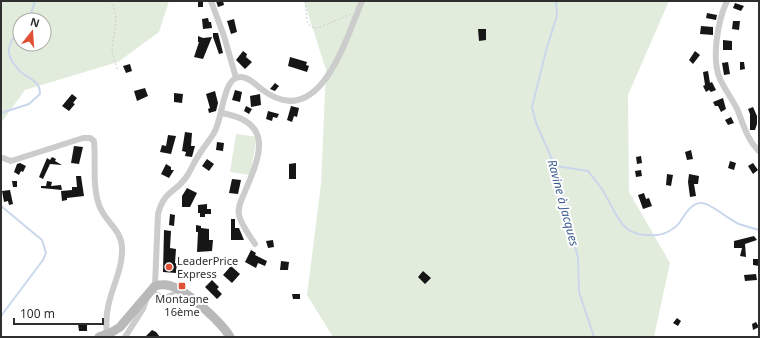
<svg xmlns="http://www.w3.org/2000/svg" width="760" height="338" font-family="'Noto Sans',sans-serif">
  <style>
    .green { fill: #e2ecdd; fill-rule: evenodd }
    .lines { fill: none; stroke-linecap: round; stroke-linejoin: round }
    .stream { stroke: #cad7eb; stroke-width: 2 }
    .building { fill: #161616 }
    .path { stroke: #ccc; stroke-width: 1; stroke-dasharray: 2 2; stroke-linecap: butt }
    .lane { stroke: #ccc; stroke-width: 3 }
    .street { stroke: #ccc; stroke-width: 6 }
    .secondary { stroke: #b9b9b9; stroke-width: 9 }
    .poi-dot { fill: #e14f35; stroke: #fff; stroke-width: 1.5 }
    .labels { text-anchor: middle; stroke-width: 4; stroke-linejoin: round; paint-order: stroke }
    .poi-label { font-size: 11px; fill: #2f2f2f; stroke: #fff; text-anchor: start }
    .water-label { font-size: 12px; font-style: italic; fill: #3e5e8f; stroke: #fff }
  </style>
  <rect width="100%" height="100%" fill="#fff"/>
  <path class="green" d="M1 1H169L159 32 118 62 25 90 1 123ZM20 20H44V44H20Z
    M304 1H669L628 95 629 192 670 263 654 337H333L307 295 321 184 326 70Z
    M236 134 257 137 250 175 230 172Z"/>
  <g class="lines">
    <path class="stream" d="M556 1 557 16 547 47 532 107 536 123 555 166 578 258 579 292 594 337
      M29 20 35 1
      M1 113 29 104 40 94C40 91 39 87 38 85 35 80 27 77 22 73 7 59 3 46 20 31
      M556 166 588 171C593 178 599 184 603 191 619 216 619 238 657 235 664 235 676 228 680 222 685 214 692 202 702 203 710 203 728 219 739 224 745 226 752 228 759 230
      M1 206 42 240 46 253 43 260 1 316
      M759 243V249"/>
  </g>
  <path class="building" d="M198 1H203V7H198Z
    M216 1H223L224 5 218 7Z
    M735 3 744 6 741 11 733 8Z
    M707 13 717 15 716 20 706 18Z
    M208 18 209 22H211L212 28 203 29 202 19Z
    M234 19 237 32 231 34 227 21Z
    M733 21H740L739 30 732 29Z
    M701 26 713 27V35L700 34Z
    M478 29H486V40L479 41Z
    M213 33H218L223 53 219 54 213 37Z
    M198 36 203 38 212 37 203 59 194 57 199 42H198Z
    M723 40 732 41V50H723Z
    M243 51 247 54 246 57 252 62 245 69 236 60Z
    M695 51 700 55 693 64 689 60Z
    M290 57 307 62 306 65 309 66 307 72 288 66Z
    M728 62 730 74 724 75 722 63Z
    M740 62H744L745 69 740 70Z
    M130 64 132 71 126 73 123 66Z
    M708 71 710 83 712 82 716 90 711 92 709 90 706 92 703 86 705 85 703 72Z
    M275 83 279 86 275 91 270 89Z
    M145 88 148 96 137 101 134 91Z
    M235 90 242 92 240 102 232 100Z
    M215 91 218 103 216 111 209 113 208 109 210 108 206 94Z
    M174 93 183 94 182 103 174 102Z
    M72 94 77 98 73 103 75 104 69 111 62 106Z
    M260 94 261 105 251 107 250 96Z
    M723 98 726 109 721 112 718 106H715L713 102Z
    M246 106 252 109 249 114 244 111Z
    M291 106 299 108 297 117 294 116 292 122 287 120Z
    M753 107 757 116V124L755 130H750V114L748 109Z
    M268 111 279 114 277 118 273 117 272 121 266 119Z
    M731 117 734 123 728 125 725 120Z
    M185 132 192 133 191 146H195L192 157 185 156 186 152 182 151Z
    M168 135 176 136 171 154 160 152 162 145 166 146Z
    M217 142 224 143 223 151 216 150Z
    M74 146 83 147 79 164 71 163Z
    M691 150 693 159 687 160 685 152Z
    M641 156 642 163 637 164 636 157Z
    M52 157 56 159 55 161 62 165 50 164 43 179 39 177 47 158 50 160Z
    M207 159 214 164 209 171 202 166Z
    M730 161 736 163 734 170 728 168Z
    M20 163 26 166 23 172 21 171 19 175 14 172 17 164Z
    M296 163V179H289V164Z
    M753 163 758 170 753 174 748 166Z
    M166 164 171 167V170H174L169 178 161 174Z
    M641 170 642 176 636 177 635 171Z
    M667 174 673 175 671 186 666 185Z
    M689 174 699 176 698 184H694L696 196 690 197 688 182Z
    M76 176H81L84 196 67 198V200L62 201 61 191 72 190V187H77Z
    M232 179 241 180 238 194 229 193Z
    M12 181H17V187H13Z
    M47 181 52 182 51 186 61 185 62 190 41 188V186H46Z
    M187 188 197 193 190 207H182V196Z
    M10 190 13 204 9 205 8 201 4 202 2 191Z
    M644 193 646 199 649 198 652 206 643 209 638 195Z
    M207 204V209H211V214H205V217H200V213H198V205Z
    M170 214 175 215 174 226 169 225Z
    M231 219H235V228H239L244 240H231Z
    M196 225 201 226V228L209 229V240H213L212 251 197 252 198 232H196Z
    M164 230 171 231 170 248 176 249 175 263 177 264 176 273 163 272Z
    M754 236 757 240 745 244 746 257 740 256 742 248H734V241Z
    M273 240 274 247 268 248 266 241Z
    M251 250 256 253 255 255 267 261 265 266 258 263 256 268 245 262Z
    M753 259H759V266L753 265Z
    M281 261 289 262 288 270H280Z
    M231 266 240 274 232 283 223 275Z
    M423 271 431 278 425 284 418 277Z
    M756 274 757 280 745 281 744 275Z
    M212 280 219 287 217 289 222 294 217 299 205 287Z
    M292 294H300V299H293Z
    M677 318 681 321 678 326 673 323Z
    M756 322 759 327 753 330 752 324Z
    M78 324H87V331H79Z
    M152 330 156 332 160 337H145Z"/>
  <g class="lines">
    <path class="path" d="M110 1C120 14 114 34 112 49 112 55 116 64 118 71
      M305 1 307 21 311 27 318 28 351 14"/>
    <path class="lane" d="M153 291 164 297 178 291"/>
    <path class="street" d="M211 1 224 36 236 78
      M727 1C718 20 711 59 720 79 725 90 733 100 738 111 743 124 748 141 759 151
      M222 113C272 122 262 152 246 189 243 197 237 206 239 215 241 225 250 236 255 244
      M3 158 11 161 83 138H90L94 141C96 162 92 185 99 205 105 222 121 229 122 247 123 269 112 286 108 307 106 316 106 325 107 334
      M155 286 158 214C164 190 176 193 187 176 191 170 193 164 197 158 202 149 209 141 214 133 222 120 223 83 236 78 245 74 254 83 260 88 319 135 345 41 362 1
      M125 337 143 309 147 297"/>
    <path class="secondary" d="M99 337 112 332 120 327 155 286C162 284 169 284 176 288 190 294 223 324 230 337"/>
  </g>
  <g class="poi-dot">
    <circle cx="169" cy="267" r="4"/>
    <rect x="178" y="282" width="8" height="8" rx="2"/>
  </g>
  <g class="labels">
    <g class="poi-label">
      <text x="177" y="265">LeaderPrice<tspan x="177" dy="13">Express</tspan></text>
      <text x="182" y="303" text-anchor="middle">Montagne<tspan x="182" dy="13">16ème</tspan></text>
    </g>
    <g class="water-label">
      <text transform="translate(563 203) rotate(75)" y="4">Ravine à Jacques</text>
    </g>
  </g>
  <rect width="760" height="338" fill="none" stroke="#2f2f2f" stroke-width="4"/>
  <g transform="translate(32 32) rotate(17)"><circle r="19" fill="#ffffff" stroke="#acacac"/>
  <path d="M0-3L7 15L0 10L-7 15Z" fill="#e14f35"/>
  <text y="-6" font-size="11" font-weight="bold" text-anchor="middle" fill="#2f2f2f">N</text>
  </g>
  <path d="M14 318v6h89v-6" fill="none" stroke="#2f2f2f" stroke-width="2"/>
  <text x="20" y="318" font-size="12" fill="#2f2f2f" stroke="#ffffff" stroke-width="3" paint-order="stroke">100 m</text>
</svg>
